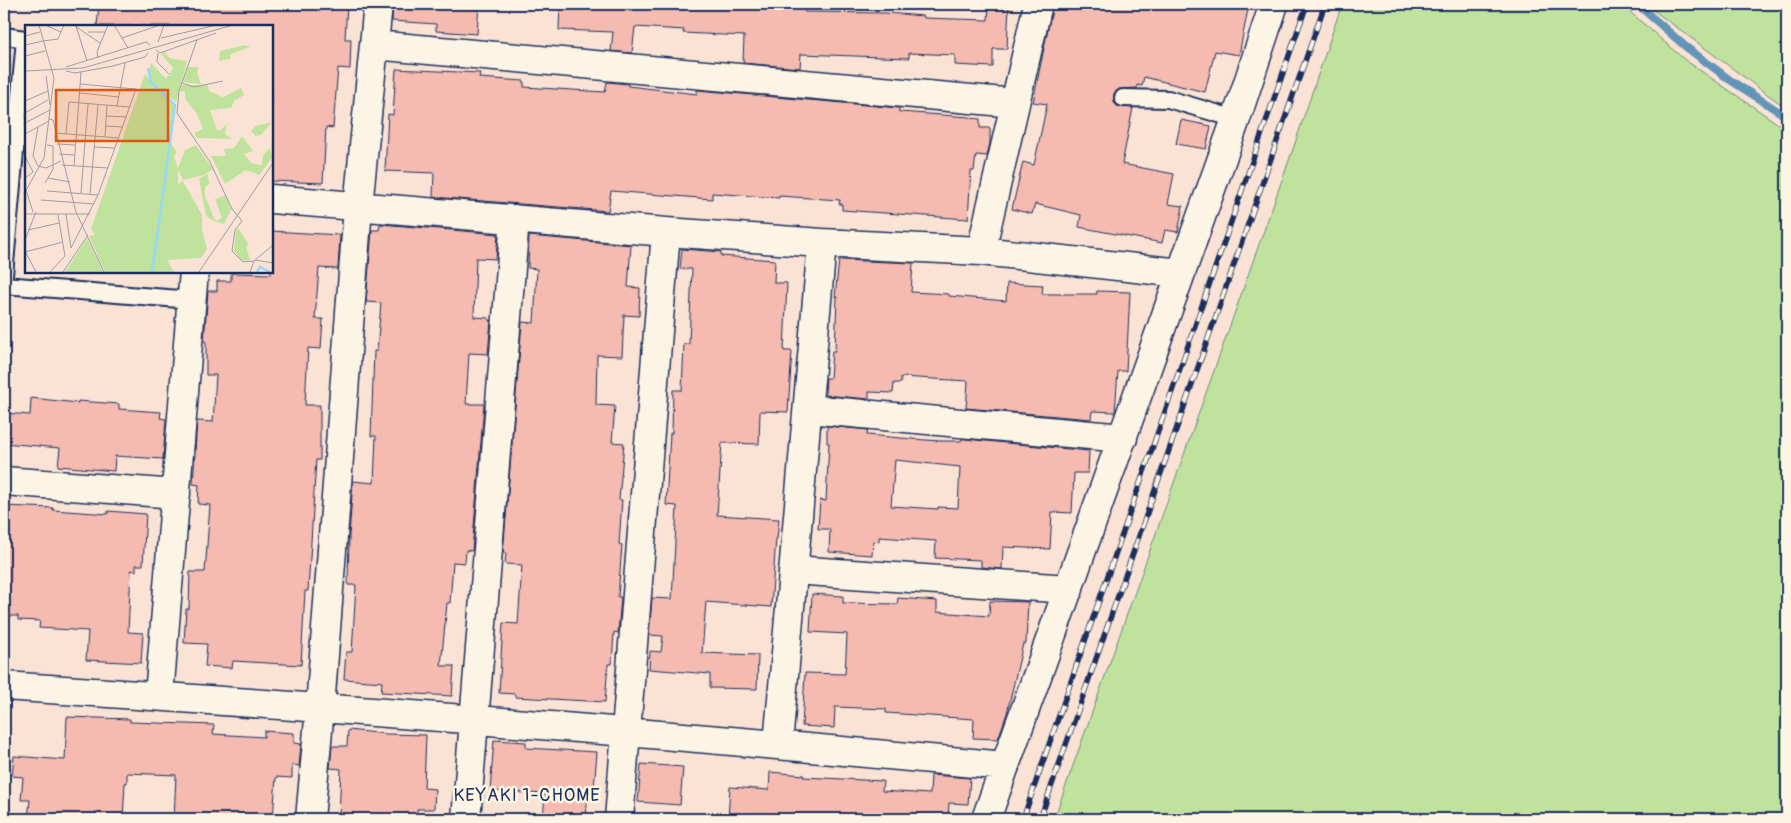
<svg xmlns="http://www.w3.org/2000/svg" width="1791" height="823" font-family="Pangolin,sans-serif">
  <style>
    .green { fill: #bfe39d; stroke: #6d897e }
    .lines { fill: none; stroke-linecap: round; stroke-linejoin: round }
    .stream { stroke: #6495b9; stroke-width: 8 }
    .building { fill: #f5bab0; stroke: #1b2f5e; fill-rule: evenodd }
    .service-casing { stroke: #1b2f5e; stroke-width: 20 }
    .minor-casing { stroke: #1b2f5e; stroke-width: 31 }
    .service { stroke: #fcf5e5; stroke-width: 16 }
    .minor { stroke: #fcf5e5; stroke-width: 28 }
    .rail-casing { stroke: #1b2f5e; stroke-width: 5.5 }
    .rail { stroke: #fcf5e5; stroke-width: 4; stroke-dasharray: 11; stroke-linecap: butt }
    .labels { text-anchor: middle; stroke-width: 5; stroke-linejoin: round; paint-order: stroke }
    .neighbourhood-label { font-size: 18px; letter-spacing: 1px; fill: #1b2f5e; stroke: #fcf5e5 }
    .inset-river { fill: none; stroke: #94d9f6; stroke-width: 2.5 }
    .inset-road { fill: none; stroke: #a19ba5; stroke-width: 1 }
    .view { fill: #de5710; fill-opacity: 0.15; stroke: #de5710; stroke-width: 2.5 }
    .inset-edge { fill: none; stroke: #1b2f5e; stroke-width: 2.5 }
  </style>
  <rect width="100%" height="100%" fill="#fae3d5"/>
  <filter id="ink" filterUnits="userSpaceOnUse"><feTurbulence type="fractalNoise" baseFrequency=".02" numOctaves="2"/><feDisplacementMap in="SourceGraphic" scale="10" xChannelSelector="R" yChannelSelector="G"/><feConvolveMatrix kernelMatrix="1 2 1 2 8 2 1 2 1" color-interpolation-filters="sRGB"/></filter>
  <g filter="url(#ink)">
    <path class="green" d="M1342 4H1621L1685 60 1787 130V819H1054L1292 152Z
      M1645 4H1787V108L1771 97Z"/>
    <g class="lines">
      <path class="stream" d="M1637 4 1686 47 1730 80 1787 117"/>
    </g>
    <path class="building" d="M99 4H347L345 39H351L350 69 338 68 333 128 326 127 323 183 271 181V26H97Z
      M393 4H479L477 34 436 31V24L392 21Z
      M560 4H757V6L805 10V12L886 13 924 16V18L988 20 989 4H1009L1007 49H993V67L955 65V55L909 53V58L801 54 800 68 743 63 744 36 683 33 684 30 635 27 632 53 611 51 613 32 559 30Z
      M1053 4H1249L1239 55 1215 51 1205 92 1144 77 1142 86 1137 85V88L1119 89 1114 93V102L1117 106 1133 108 1122 164 1174 174 1168 204 1183 206 1178 232 1165 230 1162 243 1079 227 1081 215 1035 204 1032 214 1012 209 1023 162 1034 165 1047 104 1033 102Z
      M396 69 480 73 479 78 524 81V87L605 92 607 82 628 84V86L697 94V90L899 108V112L970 117V118L980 119V128H990V143L987 156 976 155 974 171H971L968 219 842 210V204H839L840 200 779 196V198L712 193V199L611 191 608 211 433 197 434 173 385 171 388 114 393 115Z
      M1181 120 1211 126 1206 149 1176 144Z
      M380 224 498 234 496 259 476 258 474 317 489 318 488 320H491L488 354 469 353 466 404H484L472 551 466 550 465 563 453 562 450 603H447L441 666H454L452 696 381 692 382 682 344 679 346 652H352L356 585H348L349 536 353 481 374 483 376 436H371L374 351H377L381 303 366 302 372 230H379Z
      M271 231 340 235 338 269 319 268 315 319H323L321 349 308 348 305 405H320V460H316L308 591H305L301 665 233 661 232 668 205 666 207 644 184 643 186 609H189L190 572H205L210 505 198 504 199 485 193 484 197 421 213 422 216 375H206V342L204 341 208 291H217V281H231V273L271 274Z
      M529 236 631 245 628 287 640 288 639 316 624 315 622 356 597 355 596 405 615 406 612 442 624 443 619 500H622L619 544 622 545 618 597H621L618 633 614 632 612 664H608L605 702 515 697V694L499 693 503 623 518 624 522 565 505 564 506 553H503L522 322 534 323 537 269 528 268Z
      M682 249 721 252V256L775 260 774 283H787L784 351H792L788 412 760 411 759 444 722 443 717 515 779 519 777 539H776L771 607 706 602 702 653 758 655 757 689 710 688V674L649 669 650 651 661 652 663 636 649 635 652 598 672 599 677 506 666 505 670 433H672L673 390H682L684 344H689L692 269H680Z
      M839 260 913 263 911 292 949 294V296L1006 301 1007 283 1043 285 1042 294H1097V291L1130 292 1126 371H1118L1115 412 1092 411 1091 419 966 408 968 381 901 377V383H894L893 393 869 392V399L825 395 826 378H830L832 351H835L837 297H835Z
      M31 398 78 403V401L119 404V409L161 412 160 418 166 419 163 459 115 456 114 471 58 466 60 448 4 443V413L30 415Z
      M827 426 868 430 867 435 912 439 940 441H961L962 439H965L1089 451 1088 473H1074L1072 513 1052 512 1050 549 1003 547 1002 569 981 567V560L935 558 936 541 879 537V542L873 541 872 555 829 552 830 529H818L820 500 826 501 829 443H827ZM895 460 960 467 958 508 938 507V509L891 506Z
      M4 506 53 508V510L108 514V511L146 514 143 565H136V571L131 570 128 632 143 633 141 663 86 660 88 631 39 628 40 621 18 620V616H4Z
      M812 594 843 596V603L897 604 898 598 937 601V612L989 616 990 601 1028 602 1026 644H1023L1007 713 998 739 973 738 974 719 886 713V709L835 707 834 728 802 726 805 673 845 674 847 634 810 632Z
      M67 717 130 719V722L214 725 213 734 264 737V731L294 733V743L301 744 299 766 292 765V778L276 777 273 819H174L176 775 127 773V783H125L123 819H28L30 800H21L23 777 12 776 14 756 65 760Z
      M348 730 386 734 426 735 424 788 435 789 434 809H417V816L382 814V819H339L341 769 330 768 332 746H347Z
      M494 740 526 742V748L597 752 594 789 588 788 586 819H543L545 794 490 791Z
      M641 764 683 767 680 805 638 802Z
      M770 772 804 775 803 777 883 781 882 791 930 794 931 775 970 778 968 804 949 803 948 819H810V817L759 813V819H728L730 787 769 790Z"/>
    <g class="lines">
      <g class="service-casing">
        <path id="service" d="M4 36 25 39 7 241 4 240
          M1123 98 1168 99 1236 119
          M4 275 7 241
          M4 285 192 300"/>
      </g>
      <g class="minor-casing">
        <path id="minor" d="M374 45 1015 103
          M271 199 666 232 822 243 981 251 1181 273
          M981 251 1038 4
          M808 409 1123 438
          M4 481 176 494
          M793 570 1069 589
          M4 686C338 708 672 734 1005 766
          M159 696 194 271
          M778 744 822 243
          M310 819 320 708 358 207 378 4
          M466 819 515 219
          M619 819 666 232
          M986 819 1236 119 1274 4"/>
      </g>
      <use href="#service" class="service"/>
      <use href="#minor" class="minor"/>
      <g class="rail-casing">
        <path id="rail" d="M1023 819 1307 4
          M1040 819 1325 4"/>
      </g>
      <use href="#rail" class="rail"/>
    </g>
  </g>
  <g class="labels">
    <g class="neighbourhood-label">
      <text x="527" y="801">KEYAKI 1-CHOME</text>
    </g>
  </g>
  <g transform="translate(25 25)">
    <rect width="248" height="248" fill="#fae3d5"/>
    <path d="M220 20 225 22 206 29 205 34 194 36 195 26ZM140 27 144 33 162 36 151 77 134 65 123 50 126 38 141 54 148 43 136 29ZM163 42H174L172 47 176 59 158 57ZM120 49 132 65 149 79 145 117 152 127 149 131 153 143 160 125 171 120 188 144 179 150 158 155 153 144V159L158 156 177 190V205L182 224 176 233 142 235 149 247H80L64 211 70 210 66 204ZM157 60H183L184 66 198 72 216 63 219 70 209 76 206 83 185 85 192 105H196L202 98 200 109 207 114 172 113 169 108 178 104 172 89 160 74V67L155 66ZM247 97 236 110 230 111 226 106 231 101ZM217 111 228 126 219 129 226 138 237 140 238 130 245 123 247 133 234 150 221 145 200 159 186 131H201L199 124 209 123ZM183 149 184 159 180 162V171L189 193 192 196 197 193 190 174 201 170 206 185 199 199 189 196 181 191 174 153ZM214 204 224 220 221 221 225 235 217 236 209 226 211 205ZM62 213 78 247H40Z" fill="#bfe39d"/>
    <path class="inset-river" d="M123 43 126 57 150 80 137 176M127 247 137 177M232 247 235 242 245 247"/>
    <path class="inset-road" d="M20 0 36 7M89 0 103 23M50 1 75 18M51 1 62 36M63 7H80M0 11 15 7M97 13 132 1M136 13 192 0M172 15 154 66 152 88 185 137 207 184 217 196 210 205 207 226 218 237 229 236M18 16 33 14 39 0M133 17 139 0M0 20 18 16M131 25 135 28 191 8M133 28 132 37 144 49M0 31 20 26M73 33 72 27 83 0M41 42 121 17 125 20M0 46 58 43 208 0M41 46 50 48 88 41 120 32 123 28M21 51 25 80M157 58 169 62 198 56M55 68 94 72M0 76 23 66M92 81 100 38M0 88 23 75M81 91 101 92M24 94 28 95 51 187 79 247M0 98 25 85M81 101 98 102M13 102 8 131 13 141 21 143 36 136M30 108 94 113M41 108 44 77 105 82M0 109 24 96M80 111 82 80M32 119 50 120M69 122 90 123M34 129 49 130M0 131 8 147 0 153M37 140 83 143M49 141 56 47M23 153 45 157M20 158 28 144V121L22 120M0 162 8 187M22 166 73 170M0 167 19 133 29 53 14 0M56 168 63 79M65 169 73 80M16 175 69 179M0 189H65M41 189 46 223 73 170 111 64 55 59M3 205 34 198M0 215 11 187M0 226 11 247M0 227 38 217M230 235 248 238M25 247 40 231 33 190M38 247 63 210M174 247 248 138M225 247 229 236 248 220"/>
    <path class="view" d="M31 65H143V116H31Z"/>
    <rect width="248" height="248" class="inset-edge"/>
  </g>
  <rect width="1791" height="823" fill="none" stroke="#fcf5e5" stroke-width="20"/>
  <rect x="10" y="10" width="1771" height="803" fill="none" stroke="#1b2f5e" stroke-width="2" filter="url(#ink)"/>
</svg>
